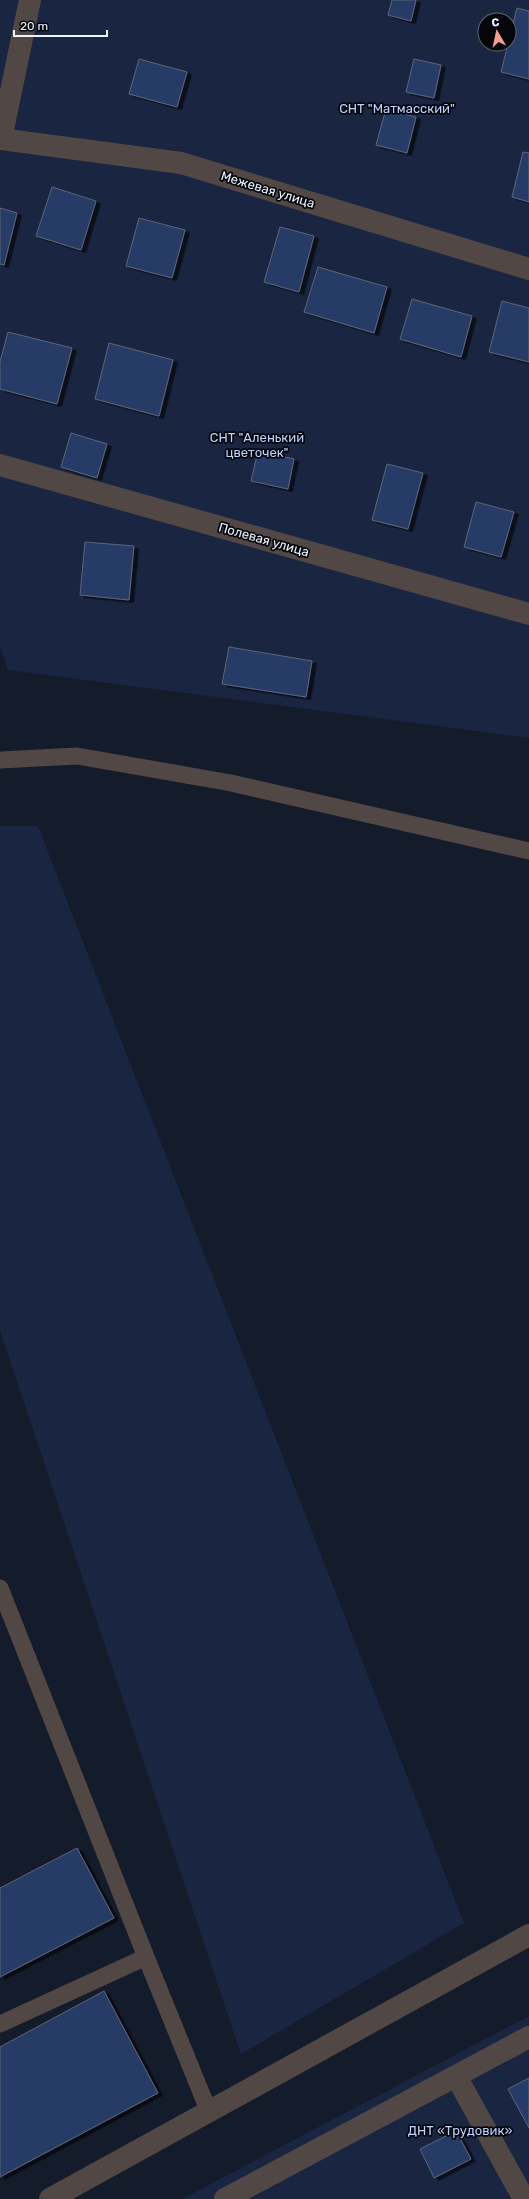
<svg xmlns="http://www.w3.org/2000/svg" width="529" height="2199" font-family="Rubik,sans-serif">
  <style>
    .green { fill: #192541; fill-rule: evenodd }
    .building { fill: #273a65; stroke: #5d6679; filter: url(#shadow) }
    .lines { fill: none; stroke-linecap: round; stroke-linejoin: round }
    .lane { stroke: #514745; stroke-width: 17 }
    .street { stroke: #514745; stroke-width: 22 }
    .labels { text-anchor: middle; stroke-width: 3.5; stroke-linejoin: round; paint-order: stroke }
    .park-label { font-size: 13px; fill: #bed3ff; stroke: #04060c }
    .street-label { font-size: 13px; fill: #edf3fe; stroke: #04060c }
  </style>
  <defs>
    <filter id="shadow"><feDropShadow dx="4.5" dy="2.5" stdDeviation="0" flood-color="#0009"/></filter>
  </defs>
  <rect width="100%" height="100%" fill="#141b2a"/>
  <path class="green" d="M0 0H529V738L8 670 0 647ZM485 20H509V44H485Z
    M0 826H38L464 1923 241 2054 0 1330Z
    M529 2016V2199H182Z"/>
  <path class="building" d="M392 0H416L411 21 388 15Z
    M517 8 529 11V79L501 72Z
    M139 59 187 72 177 107 129 94Z
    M414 59 441 65 434 98 406 92Z
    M386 109 416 117 407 153 376 145Z
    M523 152 529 153V202L512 197Z
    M52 187 96 201 81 250 36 236Z
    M0 208 17 213 4 265 0 264Z
    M139 218 185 230 172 278 126 266Z
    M280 227 314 236 299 292 264 282Z
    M318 267 387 287 374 333 304 312Z
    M412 299 472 316 461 357 400 339Z
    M502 301 529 308V362L489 352Z
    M8 332 72 348 57 404 0 389V362Z
    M109 343 173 360 159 416 95 399Z
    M71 433 107 444 97 478 61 467Z
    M258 451 294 459 288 489 251 481Z
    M387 464 423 473 408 529 372 520Z
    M476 502 514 512 501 557 464 547Z
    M85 542 134 546 129 600 80 595Z
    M229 647 312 661 306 697 222 684Z
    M77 1848 114 1918 0 1977V1888Z
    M104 1991 158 2093 0 2177V2047Z
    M529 2078V2128L508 2089Z
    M456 2131 471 2159 434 2178 420 2149Z"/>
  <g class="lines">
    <path class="lane" d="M0 760 77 756 231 783 529 851
      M0 1588 146 1957 0 2024
      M146 1957 209 2112"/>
    <path class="street" d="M0 139 181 163 529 269
      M1 139 30 0
      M0 465 529 614
      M456 2076 524 2199
      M50 2199 529 1935
      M225 2199 529 2037"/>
  </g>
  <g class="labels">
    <g class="park-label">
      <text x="397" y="113">СНТ "Матмасский"</text>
      <text x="257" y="442">СНТ "Аленький<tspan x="257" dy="15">цветочек"</tspan></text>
      <text x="460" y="2135">ДНТ «Трудовик»</text>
    </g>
    <g class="street-label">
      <text transform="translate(268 189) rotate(17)" y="5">Межевая улица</text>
      <text transform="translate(264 539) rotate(16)" y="5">Полевая улица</text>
    </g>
  </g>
  <g transform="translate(497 32) rotate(351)"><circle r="19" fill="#04060c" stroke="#61656d"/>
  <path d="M0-3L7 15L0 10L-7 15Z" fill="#f59d8f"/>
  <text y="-6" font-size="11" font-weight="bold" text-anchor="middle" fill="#edf3fe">С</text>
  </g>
  <path d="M14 30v6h93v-6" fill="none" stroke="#edf3fe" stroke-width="2"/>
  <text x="20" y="30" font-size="12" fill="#edf3fe" stroke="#04060c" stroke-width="3" paint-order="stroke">20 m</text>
</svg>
